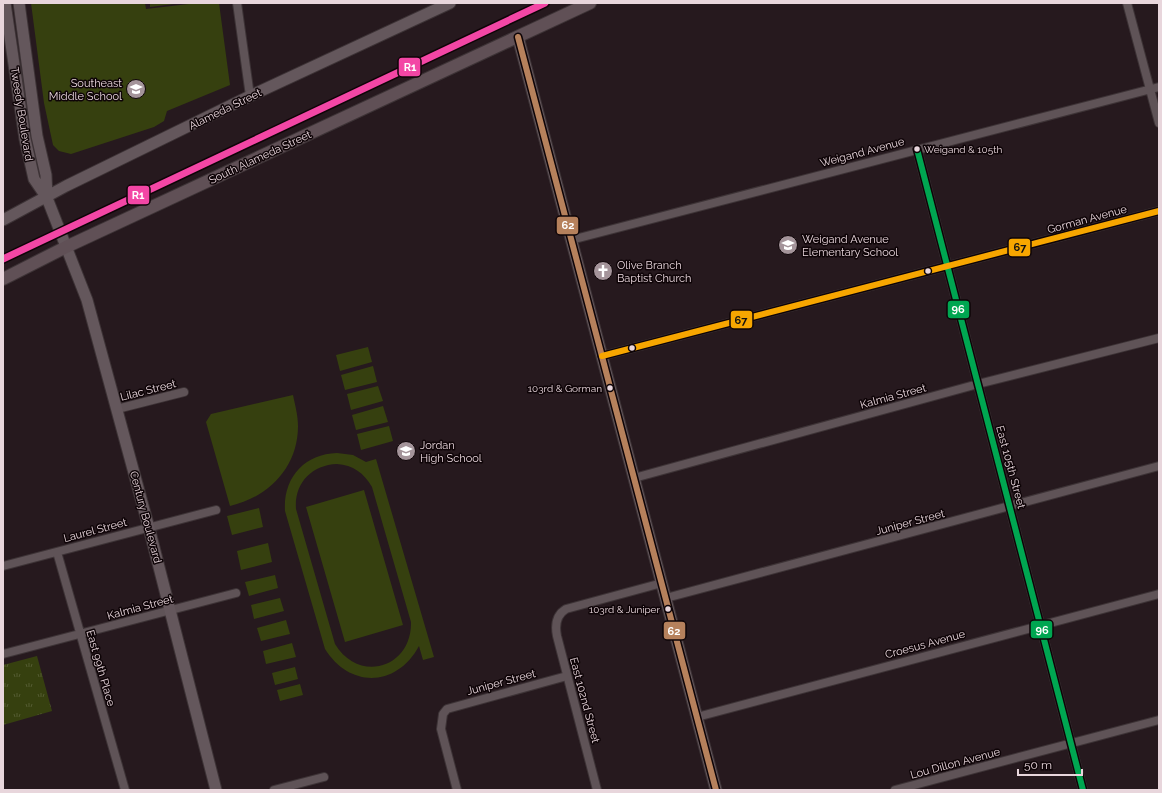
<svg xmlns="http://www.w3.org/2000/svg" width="1162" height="793" font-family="Raleway,sans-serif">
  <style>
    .park { fill: url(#park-tufts) }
    .garden { fill: #36400f; fill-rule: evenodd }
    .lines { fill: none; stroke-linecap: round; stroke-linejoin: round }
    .street-casing { stroke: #3d3336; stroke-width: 10 }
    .secondary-casing { stroke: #3d3336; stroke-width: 13 }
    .primary-casing { stroke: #3d3336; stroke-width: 14 }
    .street { stroke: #5f5357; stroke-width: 8 }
    .secondary { stroke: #64575c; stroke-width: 11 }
    .primary { stroke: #605056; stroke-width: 12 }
    .bus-1-casing { stroke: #0e0407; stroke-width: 9 }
    .bus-2-casing { stroke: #0e0407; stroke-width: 9 }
    .bus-3-casing { stroke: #0e0407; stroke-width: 9 }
    .bus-1 { stroke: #b6815c; stroke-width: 6 }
    .bus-2 { stroke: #00a651; stroke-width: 6 }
    .bus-3 { stroke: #f7a600; stroke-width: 6 }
    .rail-1-casing { stroke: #0e0407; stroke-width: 10 }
    .rail-1 { stroke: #f346a5; stroke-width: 7 }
    .bus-dot { fill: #e8d6dc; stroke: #0e0407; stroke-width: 1.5 }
    .labels { text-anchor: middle; stroke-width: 3; stroke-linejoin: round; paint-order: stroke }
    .bus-label { font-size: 10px; fill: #e8d6dc; stroke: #0e0407; text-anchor: end }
    .poi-label { font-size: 11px; fill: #e8d6dc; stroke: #0e0407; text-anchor: start }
    .street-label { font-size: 11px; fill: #e8d6dc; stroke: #0e0407 }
    .line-badge { stroke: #0e0407; stroke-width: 1.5 }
    .badge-label { font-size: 11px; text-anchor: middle; font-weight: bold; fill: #fff }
    .pale-badge-label { font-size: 11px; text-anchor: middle; font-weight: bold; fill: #111 }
  </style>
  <defs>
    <pattern id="park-tufts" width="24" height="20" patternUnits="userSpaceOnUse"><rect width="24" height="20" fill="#36400f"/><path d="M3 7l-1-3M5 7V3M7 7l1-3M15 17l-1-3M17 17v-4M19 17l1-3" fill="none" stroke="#535b31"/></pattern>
  </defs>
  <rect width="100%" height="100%" fill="#26191e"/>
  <path class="park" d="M37 656 52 711 3 725V665Z"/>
  <path class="garden" d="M31 3H145L146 9 197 3H219L230 85 167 111 164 121 154 127 71 154 59 151 53 145 44 103Z
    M150 3H182L150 7Z
    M368 347 372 362 340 371 336 355Z
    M373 366 377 382 345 390 341 375Z
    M378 386 383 401 351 410 347 394Z
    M293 395C295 405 298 415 298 426 298 467 269 497 230 506L206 422 211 414Z
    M383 406 388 422 356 430 352 415Z
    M389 426 393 441 361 450 357 434Z
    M337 453 353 455 366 462 376 459 434 657 423 660 419 646C397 687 350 689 325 649L285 511C283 478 304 454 337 453ZM337 464C353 465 364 473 372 487L411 622C412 668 359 684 335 644L296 509C294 484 311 465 337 464Z
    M364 490 403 625 345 642 306 507Z
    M259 508 263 527 232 535 227 516Z
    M268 543 272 562 241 570 237 551Z
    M275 575 278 588 249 596 245 582Z
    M280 598 284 611 254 619 251 605Z
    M286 620 290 634 261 641 257 628Z
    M292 643 296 657 266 664 263 651Z
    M295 667 298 679 275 685 272 673Z
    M300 684 303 695 280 701 277 690Z"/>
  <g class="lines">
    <g class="street-casing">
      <path id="street" d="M237 3 250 96
        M1127 3 1159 123
        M917 149 1083 790
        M571 240 1159 87
        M602 356 1159 211
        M117 409 184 392
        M634 478 978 384 1159 338
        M57 552 125 790
        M3 566 216 510
        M666 598 1159 466
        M3 654 236 593
        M697 717 1159 594
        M274 790 324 777
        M457 790 441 729 443 714 447 709 567 676
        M597 790 557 636C555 626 556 615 566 609L662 583
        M895 790 1159 720"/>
    </g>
    <g class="secondary-casing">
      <path id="secondary" d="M5 3 25 139 34 179 47 198 87 300 149 528 216 790
        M19 3 37 136 46 175 47 198
        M518 37 716 790
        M3 220 66 186 250 96 450 3"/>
    </g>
    <g class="primary-casing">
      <path id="primary" d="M3 279 66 247 590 3"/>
    </g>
    <use href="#street" class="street"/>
    <use href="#secondary" class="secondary"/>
    <use href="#primary" class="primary"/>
    <g class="bus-1-casing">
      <path id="bus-1" d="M518 37 716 790"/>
    </g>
    <g class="bus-2-casing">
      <path id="bus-2" d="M917 149 1083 790"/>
    </g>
    <g class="bus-3-casing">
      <path id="bus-3" d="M602 356 1159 211"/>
    </g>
    <use href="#bus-1" class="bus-1"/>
    <use href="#bus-2" class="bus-2"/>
    <use href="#bus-3" class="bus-3"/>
    <g class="rail-1-casing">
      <path id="rail-1" d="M3 259 545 3"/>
    </g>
    <use href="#rail-1" class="rail-1"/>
  </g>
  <defs>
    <g id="school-disc" transform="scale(1)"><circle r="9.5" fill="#a4949a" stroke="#0e0407"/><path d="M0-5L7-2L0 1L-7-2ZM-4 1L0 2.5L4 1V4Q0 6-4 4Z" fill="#fff"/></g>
    <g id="church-disc" transform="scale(1)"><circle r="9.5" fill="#a4949a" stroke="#0e0407"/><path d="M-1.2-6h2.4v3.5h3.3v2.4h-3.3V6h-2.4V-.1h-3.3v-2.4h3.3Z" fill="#fff"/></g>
  </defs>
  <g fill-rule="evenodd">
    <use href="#school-disc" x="136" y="89"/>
    <use href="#school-disc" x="788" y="245"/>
    <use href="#church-disc" x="603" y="271"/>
    <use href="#school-disc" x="406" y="451"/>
  </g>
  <g class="bus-dot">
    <circle cx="917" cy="149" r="3.5"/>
    <circle cx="928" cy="271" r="3.5"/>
    <circle cx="632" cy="348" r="3.5"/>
    <circle cx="610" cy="388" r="3.5"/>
    <circle cx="668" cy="609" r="3.5"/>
  </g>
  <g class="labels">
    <g class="bus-label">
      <text x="924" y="153" text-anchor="start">Weigand &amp; 105th</text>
      <text x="602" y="392">103rd &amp; Gorman</text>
      <text x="660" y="613">103rd &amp; Juniper</text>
    </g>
    <g class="poi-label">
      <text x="122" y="87" text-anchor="end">Southeast<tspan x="122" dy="13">Middle School</tspan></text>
      <text x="802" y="243">Weigand Avenue<tspan x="802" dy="13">Elementary School</tspan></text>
      <text x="617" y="269">Olive Branch<tspan x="617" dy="13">Baptist Church</tspan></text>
      <text x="420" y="449">Jordan<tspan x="420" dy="13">High School</tspan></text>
    </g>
    <g class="street-label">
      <text transform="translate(225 109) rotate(-26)" y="4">Alameda Street</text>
      <text transform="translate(22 114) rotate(81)" y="4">Tweedy Boulevard</text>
      <text transform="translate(862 152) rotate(-15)" y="4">Weigand Avenue</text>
      <text transform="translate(260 157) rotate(-25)" y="4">South Alameda Street</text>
      <text transform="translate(1087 219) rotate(-15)" y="4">Gorman Avenue</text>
      <text transform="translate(148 390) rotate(-14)" y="4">Lilac Street</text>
      <text transform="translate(893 396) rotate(-15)" y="4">Kalmia Street</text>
      <text transform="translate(1011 467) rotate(75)" y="4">East 105th Street</text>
      <text transform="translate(146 517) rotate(75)" y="4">Century Boulevard</text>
      <text transform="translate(910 522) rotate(-15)" y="4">Juniper Street</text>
      <text transform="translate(95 530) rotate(-15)" y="4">Laurel Street</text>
      <text transform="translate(140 607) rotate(-15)" y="4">Kalmia Street</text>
      <text transform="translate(925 644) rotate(-15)" y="4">Croesus Avenue</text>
      <text transform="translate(101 668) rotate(74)" y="4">East 99th Place</text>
      <text transform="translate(501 682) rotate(-15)" y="4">Juniper Street</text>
      <text transform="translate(585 700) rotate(75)" y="4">East 102nd Street</text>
      <text transform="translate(955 763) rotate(-15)" y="4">Lou Dillon Avenue</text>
    </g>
  </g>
  <g class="line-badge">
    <rect x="398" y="57" width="23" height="20" rx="4" fill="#f346a5"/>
    <rect x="127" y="185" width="23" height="20" rx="4" fill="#f346a5"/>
    <rect x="556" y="216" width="23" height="19" rx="4" fill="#b6815c"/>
    <rect x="1008" y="238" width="23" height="19" rx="4" fill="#f7a600"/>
    <rect x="947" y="300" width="23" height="19" rx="4" fill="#00a651"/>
    <rect x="730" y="310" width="23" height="19" rx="4" fill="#f7a600"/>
    <rect x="1030" y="620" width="23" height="19" rx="4" fill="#00a651"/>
    <rect x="663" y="621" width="23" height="19" rx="4" fill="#b6815c"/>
  </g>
  <g class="badge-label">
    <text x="410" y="71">R1</text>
    <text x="138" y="199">R1</text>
    <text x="568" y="229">62</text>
    <text x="958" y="313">96</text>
    <text x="1042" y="634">96</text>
    <text x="674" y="635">62</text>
  </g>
  <g class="pale-badge-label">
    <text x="1020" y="251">67</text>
    <text x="741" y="324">67</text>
  </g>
  <rect width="1162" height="793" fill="none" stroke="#e8d6dc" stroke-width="8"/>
  <path d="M1018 769v6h64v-6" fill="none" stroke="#e8d6dc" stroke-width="2"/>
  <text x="1024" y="769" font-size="12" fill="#e8d6dc" stroke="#0e0407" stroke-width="3" paint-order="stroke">50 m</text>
</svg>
